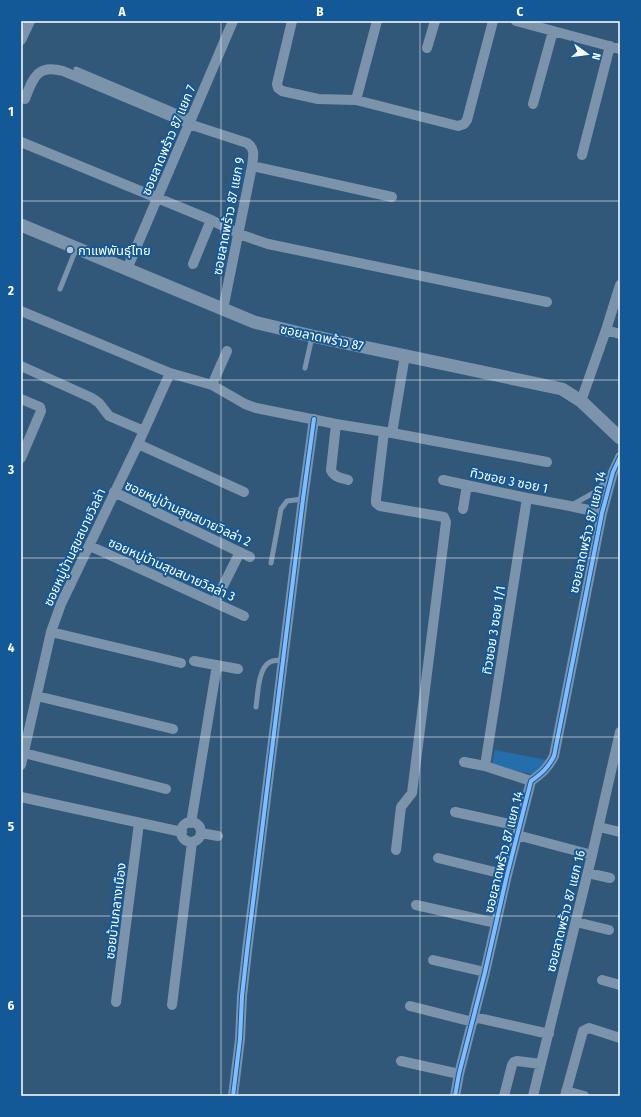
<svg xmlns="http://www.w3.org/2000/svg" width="641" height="1117" font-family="'Fira Sans Condensed','Noto Sans Thai',sans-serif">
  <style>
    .green { fill: #256eac }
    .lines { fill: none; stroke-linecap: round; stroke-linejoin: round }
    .service { stroke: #7c94ab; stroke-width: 5 }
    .minor { stroke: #7c94ab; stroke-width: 10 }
    .tertiary { stroke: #7c94ab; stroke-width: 13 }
    .cycleway-casing { stroke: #145997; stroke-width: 6 }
    .cycleway { stroke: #80bcff; stroke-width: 4 }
    .grid { fill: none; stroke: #fff; stroke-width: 1; stroke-opacity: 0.55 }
    .poi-dot { fill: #b7c5d0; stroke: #145997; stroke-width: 1.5 }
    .labels { text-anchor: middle; stroke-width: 4; stroke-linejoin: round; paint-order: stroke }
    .street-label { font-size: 13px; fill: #fff; stroke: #145997 }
    .poi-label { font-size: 13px; fill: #fff; stroke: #145997; text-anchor: start }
    .neatline { fill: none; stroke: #fff; stroke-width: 1.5 }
    .grid-label { font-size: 13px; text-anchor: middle; font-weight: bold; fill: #fff }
  </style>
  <rect width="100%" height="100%" fill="#325879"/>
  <path class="green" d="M495 750 547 760 535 775 492 765Z"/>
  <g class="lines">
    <path class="service" d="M76 69 192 118
      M60 289 76 249
      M305 368 312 337
      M572 505 595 492 609 477
      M271 563 281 509 287 501 303 499
      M256 707C258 694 258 668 270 662 274 660 279 660 283 660"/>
    <path class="minor" d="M292 21 277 84 278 88 282 91 318 99 356 100 458 126 464 124 467 120 493 21
      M516 21 620 49
      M21 40 30 21
      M427 48 435 21
      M25 99C33 78 37 64 63 71L189 124 247 143C256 149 253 157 252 166L223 309
      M356 100 377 21
      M533 104 553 31
      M21 142 211 220 239 234 268 244 547 302
      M582 155 610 46
      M252 166 392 197
      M193 264 211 220
      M127 269 233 21
      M21 311 170 373 212 385 245 404 256 408 336 424 392 433 547 462
      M606 330 620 334
      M21 366 92 398 99 403 109 416 144 431
      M212 385 227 351
      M21 399 40 407 41 411 21 458
      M581 401 606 330 620 285
      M336 424 331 470C333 477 342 478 348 480
      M384 432 376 499V503L380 506 444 517 446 522 412 793 401 807 396 850
      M392 433 405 355
      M138 444 244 492
      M443 480 527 498 570 506 602 513
      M114 492 250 557
      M527 498 485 766 531 781
      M463 509 467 485
      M90 546 244 616
      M215 602 240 552
      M51 632 181 663
      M194 661 238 669
      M37 696 173 729
      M24 753 166 789
      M464 762 485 766
      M21 765 51 632 61 604 138 444 170 373
      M21 797 182 832
      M455 812 519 826
      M181 832a10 10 0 1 1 20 0a10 10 0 1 1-20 0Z
      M191 823 217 665
      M599 827 620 832
      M201 833 218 836
      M517 835 592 855
      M438 858 507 875
      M588 873 610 878
      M416 905 496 923
      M576 922 609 930
      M433 960 485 972
      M602 980 620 985
      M116 1002 139 823
      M172 1005 192 842
      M410 1006 473 1022
      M474 1017 549 1034
      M401 1061 459 1074
      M566 1091 584 1096
      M233 1096 240 1039 242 996 247 951 303 499 314 419
      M455 1096 459 1074 485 972 507 875 531 781C541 774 548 768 554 756L602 513 613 472 620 457
      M504 1096 512 1065 514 1062 517 1061 541 1064
      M533 1096 592 855 620 732
      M565 1096 583 1031 589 1028 620 1038"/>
    <path class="tertiary" d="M21 225 254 322 312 336 562 389 581 401 620 438"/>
    <g class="cycleway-casing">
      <path id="cycleway" d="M233 1096 240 1039 242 996 247 951 303 499 314 419
        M455 1096 459 1074 485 972 507 875 531 781C541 774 548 768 554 756L602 513 613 472 620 457"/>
    </g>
    <use href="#cycleway" class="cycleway"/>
  </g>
  <path class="grid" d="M221 21V1096M420 21V1096M21 201H620M21 380H620M21 558H620M21 737H620M21 916H620"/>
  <circle class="poi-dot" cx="70" cy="250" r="4"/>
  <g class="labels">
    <g class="street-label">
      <text transform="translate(168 140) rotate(-67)" y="5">ซอยลาดพร้าว 87 แยก 7</text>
      <text transform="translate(228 216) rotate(-79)" y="5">ซอยลาดพร้าว 87 แยก 9</text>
      <text transform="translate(322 337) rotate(12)" y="5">ซอยลาดพร้าว 87</text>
      <text transform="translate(509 480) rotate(12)" y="5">ทิวซอย 3 ซอย 1</text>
      <text transform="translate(188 513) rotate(25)" y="5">ซอยหมู่บ้านสุขสบายวิลล่า 2</text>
      <text transform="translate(587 532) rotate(-77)" y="5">ซอยลาดพร้าว 87 แยก 14</text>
      <text transform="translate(74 547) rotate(-65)" y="5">ซอยหมู่บ้านสุขสบายวิลล่า</text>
      <text transform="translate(172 569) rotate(24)" y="5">ซอยหมู่บ้านสุขสบายวิลล่า 3</text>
      <text transform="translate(493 630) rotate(-81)" y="5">ทิวซอย 3 ซอย 1/1</text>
      <text transform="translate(503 852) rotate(-76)" y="5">ซอยลาดพร้าว 87 แยก 14</text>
      <text transform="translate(115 911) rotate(-83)" y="5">ซอยบ้านกลางเมือง</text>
      <text transform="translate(565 911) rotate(-76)" y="5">ซอยลาดพร้าว 87 แยก 16</text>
    </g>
    <g class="poi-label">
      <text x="78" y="255">กาแฟพันธ์ุไทย</text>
    </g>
  </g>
  <rect width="641" height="1117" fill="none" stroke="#145997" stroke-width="44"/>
  <g transform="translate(587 54) rotate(104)" stroke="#145997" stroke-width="3" paint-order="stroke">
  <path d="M0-3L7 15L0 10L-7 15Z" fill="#ffffff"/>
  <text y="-6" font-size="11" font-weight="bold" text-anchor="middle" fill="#ffffff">N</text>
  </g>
  <rect x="22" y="22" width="597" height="1073" class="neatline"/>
  <g class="grid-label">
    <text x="122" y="16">A</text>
    <text x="320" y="16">B</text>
    <text x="520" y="16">C</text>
    <text x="11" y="116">1</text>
    <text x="11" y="295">2</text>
    <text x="11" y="474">3</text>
    <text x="11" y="652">4</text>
    <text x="11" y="831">5</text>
    <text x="11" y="1010">6</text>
  </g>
</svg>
